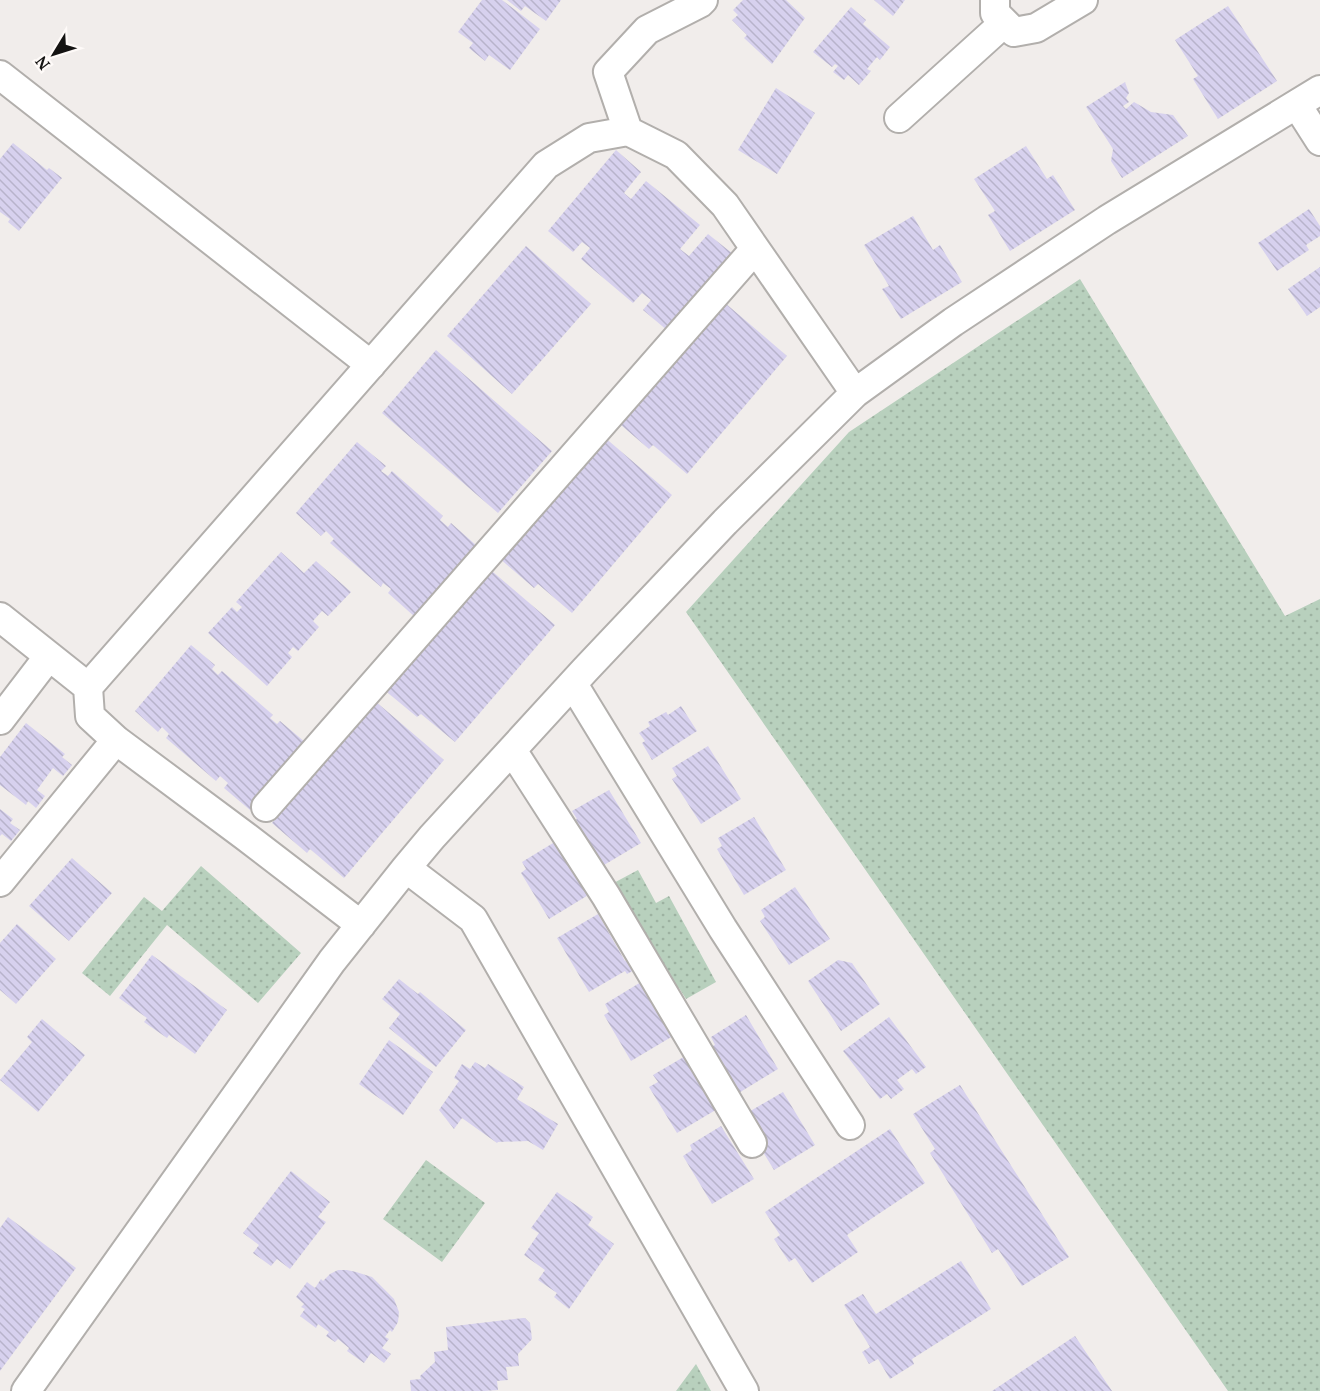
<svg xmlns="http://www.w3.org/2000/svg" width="1320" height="1391" font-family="'PT Serif',serif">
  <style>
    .grass { fill: url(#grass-dots) }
    .building { fill: url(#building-back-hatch) }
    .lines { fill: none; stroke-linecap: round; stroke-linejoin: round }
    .minor-casing { stroke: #b2afac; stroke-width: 32 }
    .minor { stroke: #fff; stroke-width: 28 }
  </style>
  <defs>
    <pattern id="grass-dots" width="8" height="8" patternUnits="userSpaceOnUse" patternTransform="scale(1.5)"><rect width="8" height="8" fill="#b8d0bd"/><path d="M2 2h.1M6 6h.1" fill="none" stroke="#9db2a1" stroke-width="1.8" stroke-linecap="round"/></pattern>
    <pattern id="building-back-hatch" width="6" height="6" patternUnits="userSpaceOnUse" patternTransform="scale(1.5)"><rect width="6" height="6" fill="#d7d1ee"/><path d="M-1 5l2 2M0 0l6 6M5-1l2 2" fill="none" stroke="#b8b3cb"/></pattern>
  </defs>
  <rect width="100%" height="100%" fill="#f1edeb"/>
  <path class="grass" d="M1080 279 1285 616 1320 599V1391H1228L686 612 849 432Z
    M201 866 301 953 258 1003 167 925 110 996 82 973 144 897 162 911Z
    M638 870 656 903 669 896 716 982 686 999 679 988 667 994 608 886Z
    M426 1160 485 1203 442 1262 383 1219Z
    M696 1364 711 1391H676Z"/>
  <path class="building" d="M482 0H502L540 29 510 70 489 55 485 61 469 48 473 43 458 32Z
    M507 0H561L546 21 525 6 521 11Z
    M743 0H786L805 18 772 64 744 38 747 35 732 20 738 15 733 10Z
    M874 0H905L893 16Z
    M1228 6 1277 81 1218 119 1193 79 1198 76 1175 40Z
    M851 7 866 20 863 24 890 47 880 60 877 57 867 69 871 71 859 85 848 75 844 80 833 72 838 66 835 64 832 67 813 52Z
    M1125 82 1129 93 1126 98 1129 102 1123 106 1126 109 1134 102 1151 112 1173 115 1188 136 1122 178 1111 161 1113 149 1086 107Z
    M776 88 815 113 777 174 738 150Z
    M13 143 47 170 49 168 62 178 19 231 8 222 10 219 0 212V159Z
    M1026 146 1047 179 1053 175 1075 210 1010 251 988 215 995 211 974 179Z
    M616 150 641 172 624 193 631 199 646 181 700 225 680 249 689 256 708 234 733 254 668 331 643 310 651 300 642 293 633 303 581 259 590 248 582 242 573 252 548 231Z
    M1309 209 1320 226V236L1306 245 1309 250 1277 271 1258 243Z
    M913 216 933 250 940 245 962 282 901 319 882 289 889 286 864 245Z
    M526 246 591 304 512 394 447 336Z
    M1320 267V307L1307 316 1288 289Z
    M718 297 787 356 687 474 653 445 649 449 614 419Z
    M436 350 552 451 498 513 382 413Z
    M603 436 672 495 572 613 538 584 534 588 499 558Z
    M357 442 386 466 381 471 388 476 392 471 443 516 440 520 448 527 451 523 477 546 415 617 388 593 391 589 383 583 381 587 330 543 334 539 326 531 321 536 296 513Z
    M281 552 304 573 316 561 351 592 328 616 322 611 313 621 319 627 298 651 293 647 288 653 292 657 267 686 208 633 232 607 237 612 242 607 236 602Z
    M486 566 555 625 455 742 421 714 417 717 382 688Z
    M191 645 215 665 212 669 218 675 222 671 273 715 270 718 277 724 280 721 306 743 250 810 224 788 228 783 220 776 216 781 166 738 169 734 162 727 158 732 135 711Z
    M375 701 444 760 344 878 310 849 307 853 272 823Z
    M681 706 697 731 652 760 642 743 645 741 639 733 650 726 648 722 666 712 668 715Z
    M26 723 65 754 62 757 72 765 63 776 53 768 37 790 45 796 36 808 28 801 26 805 0 785V757Z
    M708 746 741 799 701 824 672 779 677 776 672 768Z
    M609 790 641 843 599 868 572 822 577 819 572 811Z
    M0 809 13 819 10 823 20 830 11 841 2 834 0 836Z
    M754 817 786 870 744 895 717 849 722 846 718 838Z
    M558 840 590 894 549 919 521 873 526 869 522 862Z
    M72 858 112 893 69 941 29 906Z
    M795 887 830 939 789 965 760 921 765 917 761 910Z
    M598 914 625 961 632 957 638 968 627 974 625 971 589 992 557 938Z
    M17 924 56 959 16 1004 0 990V943Z
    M152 955 227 1010 195 1054 169 1035 167 1038 144 1022 147 1018 119 998Z
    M838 960 852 963 880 1004 841 1031 808 981Z
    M399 979 418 994 420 992 466 1030 436 1067 389 1028 400 1014 382 999Z
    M641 982 673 1036 631 1061 604 1015 609 1012 605 1004Z
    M746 1015 778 1069 737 1094 710 1047 715 1045 711 1037Z
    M889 1017 926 1067 916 1074 912 1069 897 1080 904 1089 891 1099 887 1094 880 1099 843 1051Z
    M42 1019 85 1055 38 1112 0 1080 32 1042 27 1037Z
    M389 1040 433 1072 403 1115 359 1084Z
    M687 1055 719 1108 677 1133 649 1087 658 1082 653 1075Z
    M475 1062 485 1068 488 1064 524 1087 517 1099 558 1124 543 1150 528 1141 498 1142 497 1143 462 1118 454 1129 439 1110 459 1081 454 1078 462 1064 470 1069Z
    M960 1085 1069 1257 1022 1286 998 1249 992 1253 930 1153 935 1149 913 1114Z
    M783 1092 815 1145 774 1170 746 1124 747 1113Z
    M721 1126 754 1179 712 1204 683 1156 692 1150 690 1145Z
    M890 1129 925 1183 847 1235 858 1252 812 1283 795 1258 789 1262 774 1239 780 1235 765 1212Z
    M291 1171 330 1202 318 1217 326 1222 290 1269 277 1259 271 1266 253 1253 259 1245 243 1233Z
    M557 1192 593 1217 588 1225 614 1244 569 1309 554 1297 557 1293 538 1280 545 1270 524 1255 539 1233 531 1228Z
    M8 1217 76 1268 0 1371V1228Z
    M961 1261 991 1309 912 1359 914 1364 890 1379 878 1359 869 1364 862 1352 870 1347 844 1305 863 1294 876 1314Z
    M338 1270H347L356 1272 372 1277 394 1299 399 1312 398 1322 392 1332 390 1330 385 1337 389 1339 382 1348 391 1354 384 1363 371 1353 364 1363 347 1351 349 1348 338 1339 335 1342 326 1336 329 1332 318 1324 316 1328 300 1316 305 1309 301 1307 304 1304 296 1297 307 1282 315 1288 321 1279 323 1281 330 1274Z
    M523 1318H525L530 1323 532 1339 518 1354 519 1366 506 1367 508 1380 497 1381 498 1390 484 1391H411L410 1380 421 1379 420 1376 435 1362 434 1352 448 1350 446 1327Z
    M1075 1336 1112 1391H992Z"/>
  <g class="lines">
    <g class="minor-casing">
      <path id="minor" d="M703 0 700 3 647 30 608 72 628 131 676 155 725 205 855 393
        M995 0V13L1014 32 1036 28 1083 0
        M0 75 371 365
        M1297 105 1320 141
        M899 118 1004 23
        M0 617 88 687
        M573 684 723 929 850 1125
        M0 720 49 656
        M512 750 606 896 752 1143
        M266 807 755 249
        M406 868 473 919 744 1391
        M0 882 116 740
        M361 925 245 836 116 740 90 716 88 687 546 165 589 138 628 131
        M26 1391 332 961 406 868 432 837 585 670 725 522 855 393 953 322 1107 220 1320 90"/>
    </g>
    <use href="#minor" class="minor"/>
  </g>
  <g transform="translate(54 54) rotate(232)" stroke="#fefaf8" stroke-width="4.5" paint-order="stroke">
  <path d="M0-4.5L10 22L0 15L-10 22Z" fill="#141312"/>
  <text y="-9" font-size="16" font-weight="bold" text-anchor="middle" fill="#141312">N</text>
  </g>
</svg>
